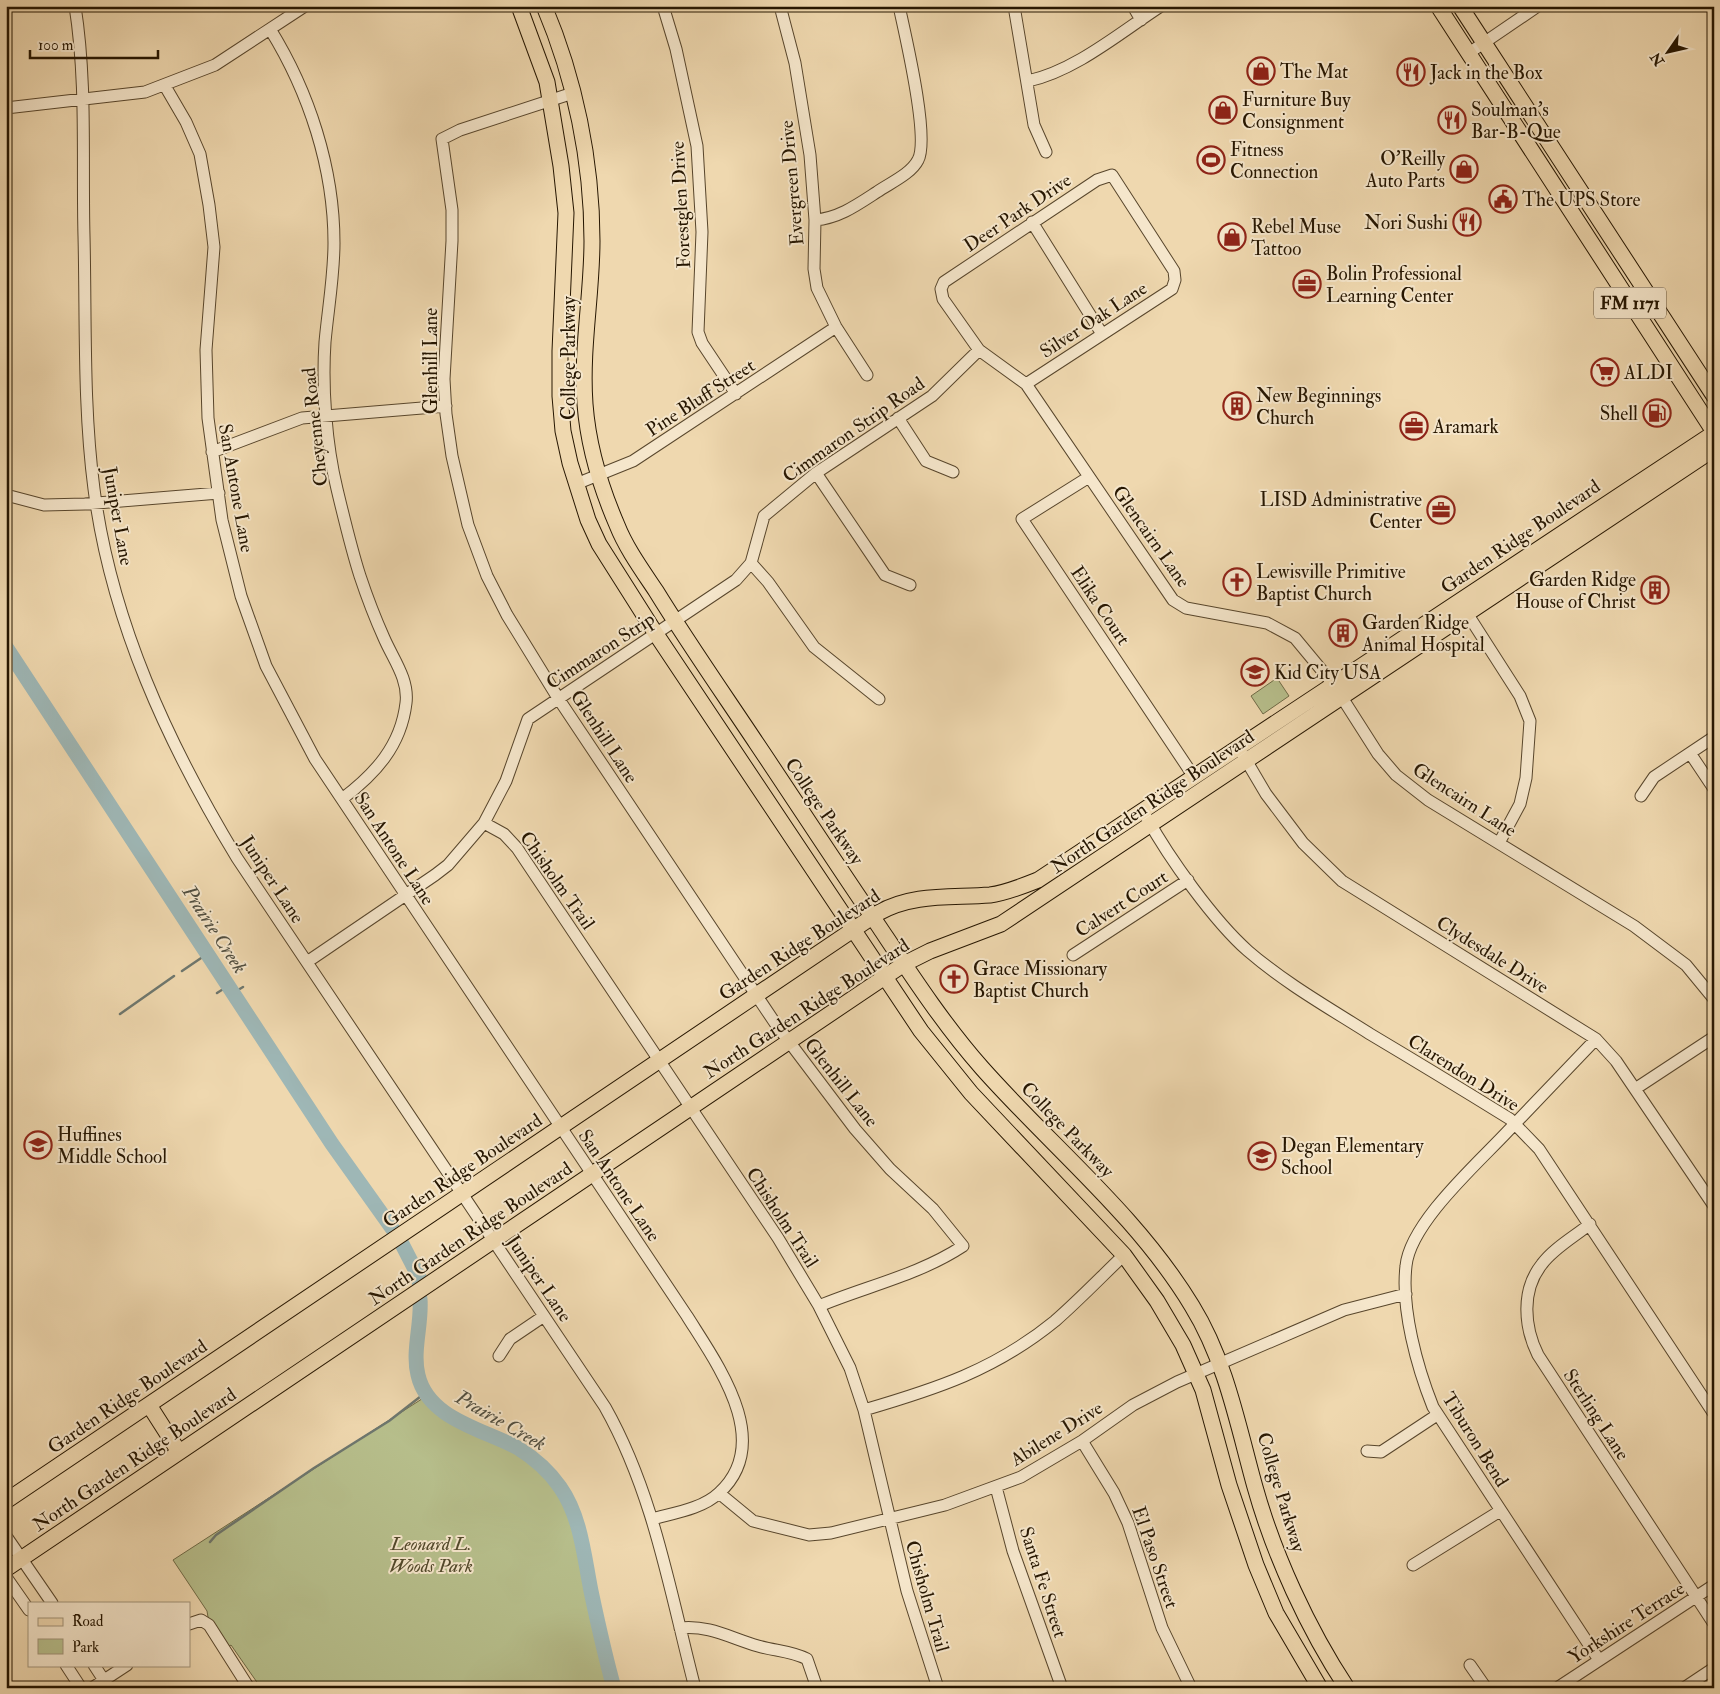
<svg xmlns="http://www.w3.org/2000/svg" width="1720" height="1694" font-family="'IM FELL Double Pica',serif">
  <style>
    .green { fill: #b7bf8c; stroke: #6e6a46 }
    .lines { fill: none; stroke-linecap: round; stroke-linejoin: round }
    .stream { stroke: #6e776e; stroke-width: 2.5 }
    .river { stroke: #9eb7b6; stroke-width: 15 }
    .minor-casing { stroke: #58462c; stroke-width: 13 }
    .major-casing { stroke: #261601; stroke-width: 17 }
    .minor { stroke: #f5e6cb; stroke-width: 11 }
    .major { stroke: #efd8af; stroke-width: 15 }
    .labels { text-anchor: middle; stroke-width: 4; stroke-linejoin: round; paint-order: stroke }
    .shield { fill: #f5e6cb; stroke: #64543e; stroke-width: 1 }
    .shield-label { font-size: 18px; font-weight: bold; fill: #261601 }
    .poi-label { font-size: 19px; fill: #261601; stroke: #f5e6cb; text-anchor: start }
    .street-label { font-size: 19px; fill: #261601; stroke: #f5e6cb }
    .park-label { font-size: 19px; font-style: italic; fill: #52492b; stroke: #f5e6cb }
    .water-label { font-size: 20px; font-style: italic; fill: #504e40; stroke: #f5e6cb }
  </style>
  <rect width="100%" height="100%" fill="#efd8af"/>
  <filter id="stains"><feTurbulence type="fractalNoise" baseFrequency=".004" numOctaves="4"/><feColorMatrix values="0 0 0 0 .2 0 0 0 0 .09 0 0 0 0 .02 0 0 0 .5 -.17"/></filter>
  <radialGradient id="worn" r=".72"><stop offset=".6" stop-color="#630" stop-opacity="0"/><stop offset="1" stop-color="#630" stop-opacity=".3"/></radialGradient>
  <path class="green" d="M1277 678 1289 696 1263 714 1251 696Z
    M431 1393 457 1418 523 1446 562 1482 582 1520 607 1645 620 1688H261L231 1645 228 1647 208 1617 207 1611 173 1560Z"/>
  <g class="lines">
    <path class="stream" d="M182 971 207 954
      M217 993 228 986
      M233 993 243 987
      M120 1014 174 976
      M210 1542 216 1535 314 1468 389 1421 425 1393"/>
    <path class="river" d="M6 647 332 1144 394 1231
      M402 1244 419 1277V1282
      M420 1299C422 1324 412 1351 418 1375 428 1419 483 1429 518 1448 534 1458 549 1471 560 1487 581 1517 584 1556 591 1591 598 1624 605 1656 614 1688"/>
    <g class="minor-casing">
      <path id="minor" d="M75 6C87 82 82 160 84 236 86 320 83 406 94 489 111 621 168 744 237 858L605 1407C654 1494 670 1592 695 1688
        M663 6 676 49 697 146 702 232 698 332 702 343 736 394
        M780 6 795 63 810 155 815 220 814 269 817 288 836 327 867 375
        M1014 6 1034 125 1046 152
        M1133 6 1141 20
        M270 29C309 92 334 168 334 243 334 276 328 309 325 342 322 387 326 444 337 489 344 518 351 548 360 576 367 597 375 618 384 638 393 659 409 679 406 703 401 746 375 774 342 799
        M1469 53 1538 6
        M1028 81C1075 71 1121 32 1161 6
        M165 86 186 122 200 154 209 205 214 247 206 350 208 418 222 520 241 596 266 666 315 759 687 1316C717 1364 775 1442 719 1493 702 1509 674 1513 652 1519
        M573 93 460 130 442 139 452 210V241L444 379 446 414 452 456 468 525 487 576 507 615 558 698 775 1023 855 1129 890 1169 933 1209 963 1246C919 1275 867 1286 819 1306
        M6 108 145 92 215 65 305 6
        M815 220C839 218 857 205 877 192 890 183 911 174 918 160 930 138 905 34 899 6
        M1032 222 1102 334
        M1026 384 1172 289 1175 280 1174 271 1112 175 1097 180 944 282 941 289 943 299 979 350 1026 384 1173 600 1186 608 1267 623 1295 638 1334 685 1378 754 1396 775 1428 800 1634 926 1686 965 1714 999
        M898 418 926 461 953 472
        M212 452 302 418 446 406
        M816 473 885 575 910 585
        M1089 477 1022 519 1194 777
        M576 484 633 461 836 327
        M6 495 44 505 85 504 219 493
        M751 563 768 582 814 647 879 699
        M1463 607 1520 696 1530 721 1526 778 1520 804 1499 843
        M1690 753 1714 789
        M1243 755 1266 794 1303 843 1342 881 1596 1039 1616 1061 1714 1206
        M1641 796 1654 777 1714 737
        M1147 818C1169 858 1214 921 1248 951 1285 983 1329 1008 1370 1034 1417 1062 1463 1090 1510 1119L1539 1149 1714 1414
        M484 823 504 834 517 848 778 1238 819 1306 850 1368 864 1410 907 1591 938 1688
        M1073 955 1188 880
        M307 962 435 875 448 865 484 823 506 781 528 719 736 580 751 563 764 516 816 473 932 396 979 350
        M1596 1039C1566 1070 1537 1101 1507 1132 1478 1163 1410 1223 1406 1266 1401 1309 1417 1367 1433 1407L1599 1660
        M1635 1089 1714 1037
        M1590 1224C1574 1237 1554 1248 1542 1264 1521 1290 1524 1327 1538 1355L1714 1624
        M499 1356 510 1339 544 1316
        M864 1410C936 1389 995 1370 1055 1321 1079 1300 1101 1277 1124 1255
        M1082 1441 1114 1493 1128 1523 1162 1628 1191 1688
        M1367 1451 1381 1452 1437 1415
        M996 1487 1013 1551 1062 1688
        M719 1493 753 1521 809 1535 831 1533 945 1505 1021 1477 1082 1441 1133 1405 1177 1382 1344 1310 1406 1294
        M6 1536 52 1603
        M1413 1565 1500 1511
        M6 1577 29 1610
        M189 1624 201 1620 209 1625 249 1688
        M680 1628C710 1625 730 1638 758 1646 775 1651 791 1651 807 1659L817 1688
        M66 1665 81 1688
        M94 1665 109 1688
        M1470 1665 1486 1688
        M92 1688 127 1665
        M1557 1688 1714 1585
        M1684 1688 1714 1668"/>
    </g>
    <g class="major-casing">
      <path id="major" d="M519 6 547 82 561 166 566 213 560 351V396L563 431 570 463 588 520 599 544 656 634 921 1031 971 1093 1124 1255 1157 1301 1183 1345 1203 1390 1229 1485 1256 1565 1276 1613 1320 1688
        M544 6C575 79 592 161 592 241 592 295 581 349 585 404 588 444 601 488 617 525 626 548 642 570 656 591 688 643 723 693 757 744 798 805 838 867 880 928 912 976 944 1025 982 1068 1052 1147 1137 1215 1192 1306 1226 1361 1238 1426 1255 1487 1274 1555 1308 1629 1347 1688
        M1438 6 1714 432
        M1460 6 1714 396
        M149 1405 179 1452
        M6 1501 878 913C913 893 951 898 990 895 1006 893 1023 886 1038 880L1714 433
        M6 1569 904 964 930 951 1001 924 1714 449"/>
    </g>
    <use href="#minor" class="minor"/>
    <use href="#major" class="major"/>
  </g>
  <defs>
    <g id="shop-ring" transform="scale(1.4375)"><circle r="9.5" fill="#f5e6cb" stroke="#8f2418" stroke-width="1.5"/><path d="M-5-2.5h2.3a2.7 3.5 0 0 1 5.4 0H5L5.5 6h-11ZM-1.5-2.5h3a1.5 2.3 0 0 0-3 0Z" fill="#8f2418"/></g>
    <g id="restaurant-ring" transform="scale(1.4375)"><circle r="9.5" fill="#f5e6cb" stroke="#8f2418" stroke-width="1.5"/><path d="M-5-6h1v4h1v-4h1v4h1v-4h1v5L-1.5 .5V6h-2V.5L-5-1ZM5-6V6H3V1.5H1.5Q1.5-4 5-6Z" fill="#8f2418"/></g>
    <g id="stadium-ring" transform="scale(1.4375)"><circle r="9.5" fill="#f5e6cb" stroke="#8f2418" stroke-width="1.5"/><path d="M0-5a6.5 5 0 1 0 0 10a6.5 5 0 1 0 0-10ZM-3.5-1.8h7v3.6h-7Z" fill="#8f2418"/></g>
    <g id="civic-ring" transform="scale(1.4375)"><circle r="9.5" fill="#f5e6cb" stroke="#8f2418" stroke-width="1.5"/><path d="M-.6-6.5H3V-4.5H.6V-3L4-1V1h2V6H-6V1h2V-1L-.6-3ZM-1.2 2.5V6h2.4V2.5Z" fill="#8f2418"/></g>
    <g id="office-ring" transform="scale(1.4375)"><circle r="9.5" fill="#f5e6cb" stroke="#8f2418" stroke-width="1.5"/><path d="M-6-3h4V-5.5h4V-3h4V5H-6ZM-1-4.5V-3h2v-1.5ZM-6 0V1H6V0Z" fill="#8f2418"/></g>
    <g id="supermarket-ring" transform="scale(1.4375)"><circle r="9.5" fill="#f5e6cb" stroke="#8f2418" stroke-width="1.5"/><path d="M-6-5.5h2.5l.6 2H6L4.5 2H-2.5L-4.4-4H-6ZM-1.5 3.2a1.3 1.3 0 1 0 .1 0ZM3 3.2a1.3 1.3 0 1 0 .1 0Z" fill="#8f2418"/></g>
    <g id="building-ring" transform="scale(1.4375)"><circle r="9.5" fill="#f5e6cb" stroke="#8f2418" stroke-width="1.5"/><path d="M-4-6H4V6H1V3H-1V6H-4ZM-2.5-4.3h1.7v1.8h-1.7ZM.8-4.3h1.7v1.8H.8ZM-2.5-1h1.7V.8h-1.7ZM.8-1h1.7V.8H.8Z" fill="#8f2418"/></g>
    <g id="fuel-ring" transform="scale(1.4375)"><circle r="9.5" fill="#f5e6cb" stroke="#8f2418" stroke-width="1.5"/><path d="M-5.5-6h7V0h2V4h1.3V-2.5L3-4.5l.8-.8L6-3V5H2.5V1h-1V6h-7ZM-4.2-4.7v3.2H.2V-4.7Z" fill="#8f2418"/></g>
    <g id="church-ring" transform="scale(1.4375)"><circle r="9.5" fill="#f5e6cb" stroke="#8f2418" stroke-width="1.5"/><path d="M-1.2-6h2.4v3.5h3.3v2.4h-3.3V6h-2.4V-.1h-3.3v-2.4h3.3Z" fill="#8f2418"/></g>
    <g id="school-ring" transform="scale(1.4375)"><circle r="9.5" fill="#f5e6cb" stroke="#8f2418" stroke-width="1.5"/><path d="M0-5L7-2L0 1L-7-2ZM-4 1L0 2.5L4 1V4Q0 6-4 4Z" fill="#8f2418"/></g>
  </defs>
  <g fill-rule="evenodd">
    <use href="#shop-ring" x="1261" y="71"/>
    <use href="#restaurant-ring" x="1411" y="72"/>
    <use href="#shop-ring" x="1223" y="110"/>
    <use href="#restaurant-ring" x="1452" y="120"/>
    <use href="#stadium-ring" x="1211" y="160"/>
    <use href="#shop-ring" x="1464" y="169"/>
    <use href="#civic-ring" x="1503" y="199"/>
    <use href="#restaurant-ring" x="1467" y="222"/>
    <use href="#shop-ring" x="1232" y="237"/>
    <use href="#office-ring" x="1307" y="284"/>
    <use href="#supermarket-ring" x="1605" y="372"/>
    <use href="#building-ring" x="1237" y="406"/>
    <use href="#fuel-ring" x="1657" y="413"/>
    <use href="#office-ring" x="1414" y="426"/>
    <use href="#office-ring" x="1441" y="510"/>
    <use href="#church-ring" x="1237" y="582"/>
    <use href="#building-ring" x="1655" y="590"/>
    <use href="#building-ring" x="1343" y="633"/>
    <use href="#school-ring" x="1255" y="672"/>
    <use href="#church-ring" x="954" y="979"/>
    <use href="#school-ring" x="38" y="1145"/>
    <use href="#school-ring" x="1262" y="1156"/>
  </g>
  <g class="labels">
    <rect class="shield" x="1594" y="287.5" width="72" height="31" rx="4"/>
    <g class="shield-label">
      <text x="1630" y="309">FM 1171</text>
    </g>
    <g class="poi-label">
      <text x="1280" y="78">The Mat</text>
      <text x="1430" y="79">Jack in the Box</text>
      <text x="1242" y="106">Furniture Buy<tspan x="1242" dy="22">Consignment</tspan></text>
      <text x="1471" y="116">Soulman's<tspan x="1471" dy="22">Bar-B-Que</tspan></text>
      <text x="1230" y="156">Fitness<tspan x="1230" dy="22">Connection</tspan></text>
      <text x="1445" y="165" text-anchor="end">O'Reilly<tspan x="1445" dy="22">Auto Parts</tspan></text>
      <text x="1522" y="206">The UPS Store</text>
      <text x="1448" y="229" text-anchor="end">Nori Sushi</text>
      <text x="1251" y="233">Rebel Muse<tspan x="1251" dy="22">Tattoo</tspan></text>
      <text x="1326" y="280">Bolin Professional<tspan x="1326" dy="22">Learning Center</tspan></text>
      <text x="1624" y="379">ALDI</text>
      <text x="1256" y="402">New Beginnings<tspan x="1256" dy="22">Church</tspan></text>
      <text x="1638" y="420" text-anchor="end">Shell</text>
      <text x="1433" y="433">Aramark</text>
      <text x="1422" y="506" text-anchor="end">LISD Administrative<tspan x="1422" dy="22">Center</tspan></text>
      <text x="1256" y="578">Lewisville Primitive<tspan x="1256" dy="22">Baptist Church</tspan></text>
      <text x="1636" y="586" text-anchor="end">Garden Ridge<tspan x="1636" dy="22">House of Christ</tspan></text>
      <text x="1362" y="629">Garden Ridge<tspan x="1362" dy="22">Animal Hospital</tspan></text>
      <text x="1274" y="679">Kid City USA</text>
      <text x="973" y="975">Grace Missionary<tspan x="973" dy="22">Baptist Church</tspan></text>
      <text x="57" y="1141">Huffines<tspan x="57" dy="22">Middle School</tspan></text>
      <text x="1281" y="1152">Degan Elementary<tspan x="1281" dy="22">School</tspan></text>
    </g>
    <g class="street-label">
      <text transform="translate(791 183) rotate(-95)" y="7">Evergreen Drive</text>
      <text transform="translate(680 205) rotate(-93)" y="7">Forestglen Drive</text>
      <text transform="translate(1017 212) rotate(-34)" y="7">Deer Park Drive</text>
      <text transform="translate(1093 319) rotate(-33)" y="7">Silver Oak Lane</text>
      <text transform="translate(568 358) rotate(-90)" y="7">College Parkway</text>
      <text transform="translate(430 361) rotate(-90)" y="7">Glenhill Lane</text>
      <text transform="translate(700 397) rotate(-33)" y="7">Pine Bluff Street</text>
      <text transform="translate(314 427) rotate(-96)" y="7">Cheyenne Road</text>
      <text transform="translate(853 429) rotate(-35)" y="7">Cimmaron Strip Road</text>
      <text transform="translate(237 488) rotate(80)" y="7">San Antone Lane</text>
      <text transform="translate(119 516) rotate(80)" y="7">Juniper Lane</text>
      <text transform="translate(1152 536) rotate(55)" y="7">Glencairn Lane</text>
      <text transform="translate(1520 536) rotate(-34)" y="7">Garden Ridge Boulevard</text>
      <text transform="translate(1101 605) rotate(56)" y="7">Elika Court</text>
      <text transform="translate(600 650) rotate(-33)" y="7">Cimmaron Strip</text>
      <text transform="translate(605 736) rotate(57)" y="7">Glenhill Lane</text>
      <text transform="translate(1465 799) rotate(33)" y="7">Glencairn Lane</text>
      <text transform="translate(1152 801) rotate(-34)" y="7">North Garden Ridge Boulevard</text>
      <text transform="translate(825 811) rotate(56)" y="7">College Parkway</text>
      <text transform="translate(395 848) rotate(57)" y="7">San Antone Lane</text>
      <text transform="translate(273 879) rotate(57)" y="7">Juniper Lane</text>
      <text transform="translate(558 880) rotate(55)" y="7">Chisholm Trail</text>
      <text transform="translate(1121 903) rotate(-33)" y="7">Calvert Court</text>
      <text transform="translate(799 944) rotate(-33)" y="7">Garden Ridge Boulevard</text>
      <text transform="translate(1493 954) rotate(32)" y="7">Clydesdale Drive</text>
      <text transform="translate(806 1008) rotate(-33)" y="7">North Garden Ridge Boulevard</text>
      <text transform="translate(1464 1072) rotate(32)" y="7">Clarendon Drive</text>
      <text transform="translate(842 1082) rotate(52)" y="7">Glenhill Lane</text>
      <text transform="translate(1068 1129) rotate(46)" y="7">College Parkway</text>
      <text transform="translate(462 1170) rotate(-34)" y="7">Garden Ridge Boulevard</text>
      <text transform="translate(620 1185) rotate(56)" y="7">San Antone Lane</text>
      <text transform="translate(783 1217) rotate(57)" y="7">Chisholm Trail</text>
      <text transform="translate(470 1233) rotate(-34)" y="7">North Garden Ridge Boulevard</text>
      <text transform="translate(540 1278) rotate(56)" y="7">Juniper Lane</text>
      <text transform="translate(127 1396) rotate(-34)" y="7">Garden Ridge Boulevard</text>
      <text transform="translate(1597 1414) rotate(57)" y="7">Sterling Lane</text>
      <text transform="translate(1056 1433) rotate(-32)" y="7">Abilene Drive</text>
      <text transform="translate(1476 1439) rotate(58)" y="7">Tiburon Bend</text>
      <text transform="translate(134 1459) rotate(-34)" y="7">North Garden Ridge Boulevard</text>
      <text transform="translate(1282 1492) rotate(73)" y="7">College Parkway</text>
      <text transform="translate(1156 1557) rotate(71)" y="7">El Paso Street</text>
      <text transform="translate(1044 1582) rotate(72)" y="7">Santa Fe Street</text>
      <text transform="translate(928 1596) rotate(74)" y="7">Chisholm Trail</text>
      <text transform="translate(1626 1622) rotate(-33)" y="7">Yorkshire Terrace</text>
    </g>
    <g class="park-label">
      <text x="431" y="1550">Leonard L.<tspan x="431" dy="22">Woods Park</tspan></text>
    </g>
    <g class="water-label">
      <text transform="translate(215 929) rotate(57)" y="7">Prairie Creek</text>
      <text transform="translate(501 1420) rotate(30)" y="7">Prairie Creek</text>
    </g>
  </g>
  <rect width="1720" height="1694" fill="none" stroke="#efd8af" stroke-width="25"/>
  <rect x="8" y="8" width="1705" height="1679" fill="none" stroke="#261601" stroke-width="2.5"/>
  <rect x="12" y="12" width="1695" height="1669" fill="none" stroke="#261601"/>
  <rect x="28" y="1602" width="162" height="65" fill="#f5e6cb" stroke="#a2937a"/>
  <rect x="38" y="1618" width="25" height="8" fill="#efd8af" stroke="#a2937a"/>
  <text x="72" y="1626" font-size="15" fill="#261601">Road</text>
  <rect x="38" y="1639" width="25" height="15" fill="#b7bf8c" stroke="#a2937a"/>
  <text x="72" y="1652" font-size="15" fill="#261601">Park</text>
  <g transform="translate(1668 52) rotate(236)" stroke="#f5e6cb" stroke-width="4" paint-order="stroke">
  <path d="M0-4L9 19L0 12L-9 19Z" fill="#261601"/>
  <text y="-8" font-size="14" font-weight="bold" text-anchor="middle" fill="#261601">N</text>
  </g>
  <path d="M30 50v8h128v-8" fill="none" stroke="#261601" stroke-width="2.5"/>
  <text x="38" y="50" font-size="15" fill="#261601" stroke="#f5e6cb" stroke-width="4" paint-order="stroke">100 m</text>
  <rect width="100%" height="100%" filter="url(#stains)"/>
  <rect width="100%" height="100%" fill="url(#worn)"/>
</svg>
